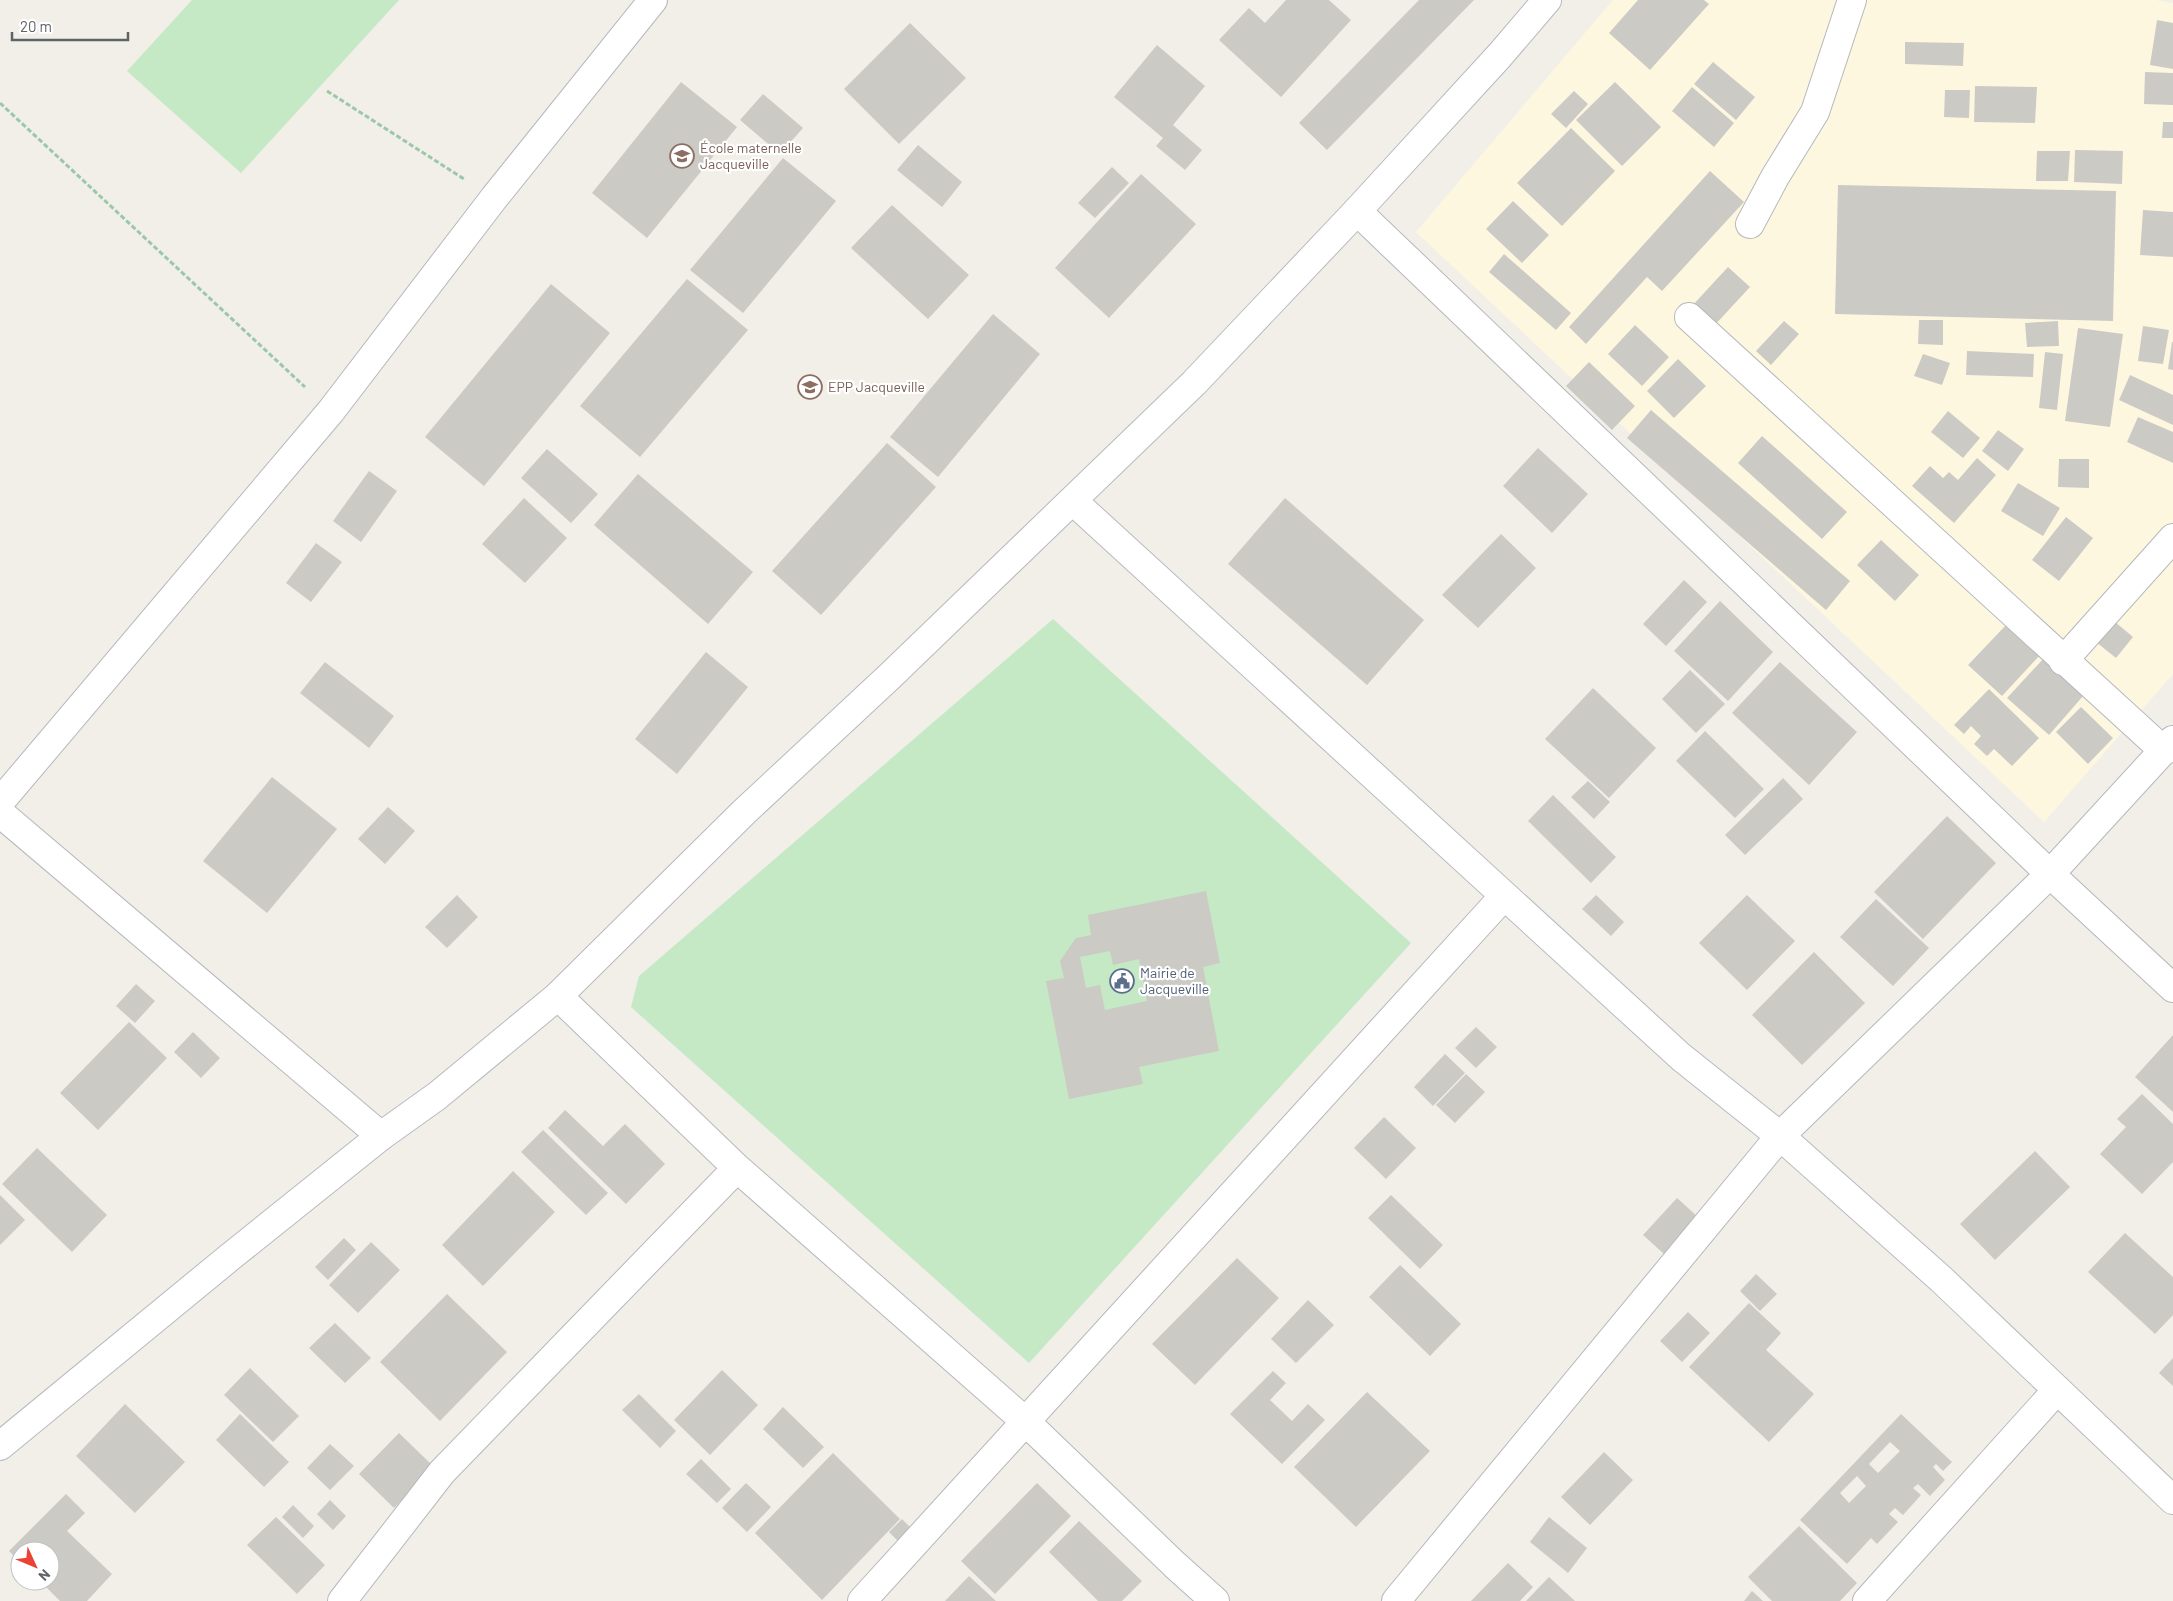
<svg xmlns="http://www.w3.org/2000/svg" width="2173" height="1601" font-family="Barlow,sans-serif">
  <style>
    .commercial { fill: #fef7e0 }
    .green { fill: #c5e8c5 }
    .building { fill: #cccac5; fill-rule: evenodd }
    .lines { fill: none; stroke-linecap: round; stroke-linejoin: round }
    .street-casing { stroke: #b5b8bc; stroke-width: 30 }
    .secondary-casing { stroke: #b6babf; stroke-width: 30 }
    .path { stroke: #9cc7a9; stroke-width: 3; stroke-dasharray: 5 2.5; stroke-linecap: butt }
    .street { stroke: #fff; stroke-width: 28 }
    .secondary { stroke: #fff; stroke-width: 28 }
    .labels { text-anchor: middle; stroke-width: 4.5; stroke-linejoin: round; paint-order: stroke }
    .education-label { font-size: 14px; fill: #785e54; stroke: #fff; text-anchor: start }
    .service-label { font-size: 14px; fill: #4e5e75; stroke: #fff; text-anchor: start }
  </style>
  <rect width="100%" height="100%" fill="#f1efe8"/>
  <path class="commercial" d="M1613 0H2155L2173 3V674L2044 822 1416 232Z"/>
  <path class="green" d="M192 0H399L241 173 127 71Z
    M1053 619 1411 943 1029 1363 631 1007 639 976Z"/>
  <path class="building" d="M1286 0H1329L1351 20 1281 97 1219 40 1249 8 1265 23Z
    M1419 0H1474L1327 150 1299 123Z
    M1638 0H1704L1709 4 1650 70 1609 33Z
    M2157 20 2173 23V69L2150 65Z
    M910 23 966 78 899 144 844 89Z
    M1905 42 1964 43 1963 66 1905 64Z
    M1157 45 1205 86 1173 125 1202 150 1185 170 1156 146 1163 138 1114 97Z
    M1713 62 1755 97 1736 120 1694 84Z
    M2145 72 2173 73V105L2144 104Z
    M681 82 737 127 647 238 592 193Z
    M1615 82 1661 127 1622 166 1576 120Z
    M1975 86 2037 87 2035 123 1974 122Z
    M1692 87 1734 123 1714 147 1672 111Z
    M1945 90H1970L1969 118 1944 117Z
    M1574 91 1588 104 1566 128 1551 114Z
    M763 94 803 128 780 154 740 120Z
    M2163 122H2173V138H2162Z
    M1571 128 1615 171 1562 226 1517 183Z
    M918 145 962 182 942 207 897 170Z
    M2075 150 2123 151 2122 184 2074 182Z
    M2037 151H2070L2068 181H2036Z
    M783 158 836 201 743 313 690 270Z
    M1112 167 1129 183 1095 218 1078 203Z
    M1710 171 1744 202 1662 291 1647 277 1586 344 1569 327Z
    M1141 174 1196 224 1109 318 1055 268Z
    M1838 185 2116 191 2113 321 1835 314Z
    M1513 201 1549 235 1522 263 1486 229Z
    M892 205 969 275 928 319 851 248Z
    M2143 210 2173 212V257L2140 255Z
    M1504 254 1571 313 1556 330 1489 272Z
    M1728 267 1750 287 1713 327 1691 307Z
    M687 279 748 330 640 457 580 406Z
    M551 284 610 333 484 486 425 437Z
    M993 314 1040 354 938 477 890 437Z
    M1919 320H1943V345L1918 344Z
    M1784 321 1799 334 1771 365 1756 351Z
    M2058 321 2059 346 2027 347 2025 323Z
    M1635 325 1669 357 1642 386 1608 354Z
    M2143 326 2169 330 2163 364 2138 361Z
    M2078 328 2123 334 2110 427 2065 421Z
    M2172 342H2173V370L2168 369Z
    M1967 351 2034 354 2033 377 1966 375Z
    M2045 352 2063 354 2057 410 2039 408Z
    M1923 354 1950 363 1942 385 1914 376Z
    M1678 359 1706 386 1674 418 1647 391Z
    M1589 362 1635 406 1612 430 1566 386Z
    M2130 375 2173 395V425L2119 400Z
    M1651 410 1850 581 1826 610 1627 438Z
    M1948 411 1980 438 1963 458 1931 432Z
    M2138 417 2173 432V463L2127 442Z
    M1998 430 2024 449 2008 471 1982 451Z
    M1762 436 1847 512 1822 539 1738 463Z
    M887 443 936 487 821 615 772 571Z
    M1538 448 1588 494 1552 533 1503 486Z
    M547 449 598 494 571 523 521 478Z
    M1977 458 1996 475 1954 523 1912 486 1930 466 1943 478 1949 472 1958 480Z
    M2059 459H2089V488L2058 487Z
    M369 471 397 491 361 542 333 521Z
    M638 474 753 572 708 624 594 525Z
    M2018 483 2060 508 2043 536 2001 511Z
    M524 498 567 538 525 583 482 544Z
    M1285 498 1424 620 1367 685 1228 564Z
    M2066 517 2093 538 2059 581 2032 560Z
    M1501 534 1536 568 1478 628 1442 595Z
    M1881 540 1919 575 1895 601 1857 565Z
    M316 543 342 562 311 602 286 583Z
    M1684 580 1707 602 1666 646 1643 624Z
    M1720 601 1773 652 1728 701 1674 651Z
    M2114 621 2133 637 2116 658 2096 642Z
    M2008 623 2041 654 2002 696 1968 665Z
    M706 652 748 687 677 774 635 739Z
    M2044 658 2084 695 2049 735 2007 698Z
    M325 662 394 716 369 748 300 693Z
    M1780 662 1857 732 1809 785 1732 713Z
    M1690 670 1725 704 1696 733 1662 699Z
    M1593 688 1656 748 1609 798 1545 739Z
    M1989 689 2039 738 2012 766 1994 749 1987 756 1974 744 1981 736 1971 726 1964 734 1954 725Z
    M2081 707 2113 738 2088 764 2056 732Z
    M1705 731 1764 789 1735 818 1676 761Z
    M272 777 337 829 267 913 203 861Z
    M1783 778 1803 799 1745 855 1725 835Z
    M1588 781 1610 802 1594 819 1571 797Z
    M1553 795 1616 857 1591 883 1528 821Z
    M388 807 415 831 385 864 358 839Z
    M1947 816 1996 863 1923 939 1874 892Z
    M1206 891 1220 963 1203 967 1219 1051 1139 1067 1143 1084 1069 1099 1046 981 1064 978 1060 961 1076 938 1091 935 1088 915ZM1110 951 1113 965 1139 959 1147 1001 1105 1010 1100 985 1086 988 1080 957Z
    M457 895 478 917 447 948 425 927Z
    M1596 895 1624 922 1611 936 1582 909Z
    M1747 895 1795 941 1747 990 1699 943Z
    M1876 899 1929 948 1893 986 1840 937Z
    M1814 952 1865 1003 1802 1065 1752 1015Z
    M136 984 155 1001 135 1023 116 1006Z
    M129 1022 167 1058 98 1130 60 1093Z
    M1476 1027 1497 1047 1476 1068 1455 1048Z
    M193 1032 220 1058 201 1078 174 1052Z
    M2173 1035V1112L2135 1077Z
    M1445 1054 1465 1073 1433 1106 1414 1087Z
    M1466 1074 1485 1092 1455 1123 1436 1105Z
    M2142 1094 2173 1124V1162L2142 1194 2100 1154 2126 1127 2117 1119Z
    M565 1110 603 1146 625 1124 665 1164 626 1204 548 1128Z
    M1384 1117 1416 1148 1386 1179 1354 1148Z
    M543 1130 608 1193 586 1215 521 1152Z
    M37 1148 107 1215 72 1252 2 1184Z
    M2035 1151 2070 1187 1995 1260 1960 1224Z
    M513 1171 555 1212 483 1286 442 1245Z
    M0 1195 25 1220 0 1245Z
    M1391 1195 1443 1245 1420 1269 1368 1218Z
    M1677 1198 1698 1217 1664 1254 1643 1235Z
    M2125 1233 2173 1277V1315L2155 1334 2088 1272Z
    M344 1238 356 1250 328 1280 315 1267Z
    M371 1242 400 1270 358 1313 329 1285Z
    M1237 1258 1279 1298 1195 1385 1152 1344Z
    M1400 1265 1461 1324 1430 1356 1369 1297Z
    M1756 1274 1777 1294 1760 1311 1740 1291Z
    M447 1294 507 1352 440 1421 380 1362Z
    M1308 1300 1334 1325 1296 1363 1271 1339Z
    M1749 1303 1781 1333 1766 1350 1814 1394 1769 1442 1689 1367Z
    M1688 1312 1710 1333 1682 1362 1660 1341Z
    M335 1323 371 1358 345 1383 309 1348Z
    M2173 1358V1386L2159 1373Z
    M250 1368 299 1416 273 1442 224 1395Z
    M722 1370 758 1405 710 1455 674 1420Z
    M1273 1371 1286 1383 1270 1400 1292 1421 1308 1404 1325 1420 1282 1464 1230 1414Z
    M1367 1392 1430 1451 1356 1527 1294 1467Z
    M639 1394 676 1431 660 1448 622 1410Z
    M125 1404 185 1462 135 1513 76 1456Z
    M783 1407 824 1447 803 1468 763 1429Z
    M240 1414 289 1462 264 1487 216 1440Z
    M1901 1414 1952 1462 1943 1471 1936 1464 1933 1467 1945 1480 1930 1496 1918 1484 1913 1488 1921 1495 1903 1515 1895 1508 1889 1514 1898 1522 1877 1544 1871 1538 1847 1564 1800 1520ZM1890 1442 1900 1451 1878 1473 1869 1464ZM1857 1476 1866 1486 1849 1503 1840 1493Z
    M399 1433 434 1467 394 1508 359 1474Z
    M330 1444 354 1466 330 1490 307 1468Z
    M1604 1452 1633 1480 1590 1525 1561 1497Z
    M833 1453 900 1519 822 1600 755 1533Z
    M701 1459 731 1489 717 1503 686 1474Z
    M746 1483 771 1507 747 1532 722 1508Z
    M1037 1483 1071 1516 995 1594 961 1561Z
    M66 1494 85 1513 67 1531 112 1574 87 1601H60L40 1581H50V1551H20V1562L9 1551Z
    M330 1500 346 1516 333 1530 317 1514Z
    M293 1505 314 1526 303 1538 282 1517Z
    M276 1517 325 1565 297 1594 247 1545Z
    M1549 1517 1587 1548 1568 1573 1530 1542Z
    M902 1519 912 1529 899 1542 889 1532Z
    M1079 1521 1142 1581 1122 1601H1098L1049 1552Z
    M1799 1526 1857 1583 1840 1601H1772L1748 1577Z
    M1508 1563 1533 1587 1520 1601H1471Z
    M969 1576 996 1601H945Z
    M1549 1577 1575 1601H1526Z
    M1752 1591 1763 1601H1744Z"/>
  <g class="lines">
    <g class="street-casing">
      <path id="street" d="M1357 211 2050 874 2173 988
        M1750 224 1775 177 1815 112 1852 0
        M1689 317 2164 751
        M2063 661 2173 538
        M0 802 331 411 494 198 653 0
        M0 813 381 1136
        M558 996 737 1168 1026 1422 1175 1565 1215 1601
        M342 1601 442 1472 737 1168
        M862 1601 1504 896
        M1396 1601 1780 1136 2050 874 2173 740
        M1867 1601 2057 1390"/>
    </g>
    <g class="secondary-casing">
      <path id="secondary" d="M1073 501 1681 1057 1780 1136 1941 1279 2173 1500
        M0 1446 230 1257 381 1136 437 1096 558 996 744 812 889 677 1194 383 1357 211 1500 55 1547 0"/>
    </g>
    <path class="path" d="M327 91 464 179
      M0 103 305 387"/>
    <use href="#street" class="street"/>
    <use href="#secondary" class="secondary"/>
  </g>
  <defs>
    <g id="school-ring" transform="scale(1.25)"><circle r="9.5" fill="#fff" stroke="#8d6e63" stroke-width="1.5"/><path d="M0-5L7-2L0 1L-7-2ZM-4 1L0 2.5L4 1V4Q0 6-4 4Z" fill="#8d6e63"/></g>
    <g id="civic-ring" transform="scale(1.25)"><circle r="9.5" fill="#fff" stroke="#5c6f8a" stroke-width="1.5"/><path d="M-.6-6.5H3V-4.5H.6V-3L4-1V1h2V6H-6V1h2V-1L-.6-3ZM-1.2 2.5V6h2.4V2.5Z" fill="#5c6f8a"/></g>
  </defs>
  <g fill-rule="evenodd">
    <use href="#school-ring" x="682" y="156"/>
    <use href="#school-ring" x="810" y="387"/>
    <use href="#civic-ring" x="1122" y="981"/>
  </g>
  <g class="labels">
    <g class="education-label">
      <text x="700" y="153">École maternelle<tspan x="700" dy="16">Jacqueville</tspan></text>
      <text x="828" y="392">EPP Jacqueville</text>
    </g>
    <g class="service-label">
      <text x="1140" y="978">Mairie de<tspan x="1140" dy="16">Jacqueville</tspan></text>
    </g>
  </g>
  <g transform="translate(35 1566) rotate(134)"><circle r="24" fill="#ffffff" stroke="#bfc1c3"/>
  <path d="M0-4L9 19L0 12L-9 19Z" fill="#ea4335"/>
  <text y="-8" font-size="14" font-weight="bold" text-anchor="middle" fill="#5f6368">N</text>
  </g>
  <path d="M12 32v8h116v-8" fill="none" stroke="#5f6368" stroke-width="2.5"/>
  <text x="20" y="32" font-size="15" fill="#5f6368" stroke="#ffffff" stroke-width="4" paint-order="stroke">20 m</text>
</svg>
